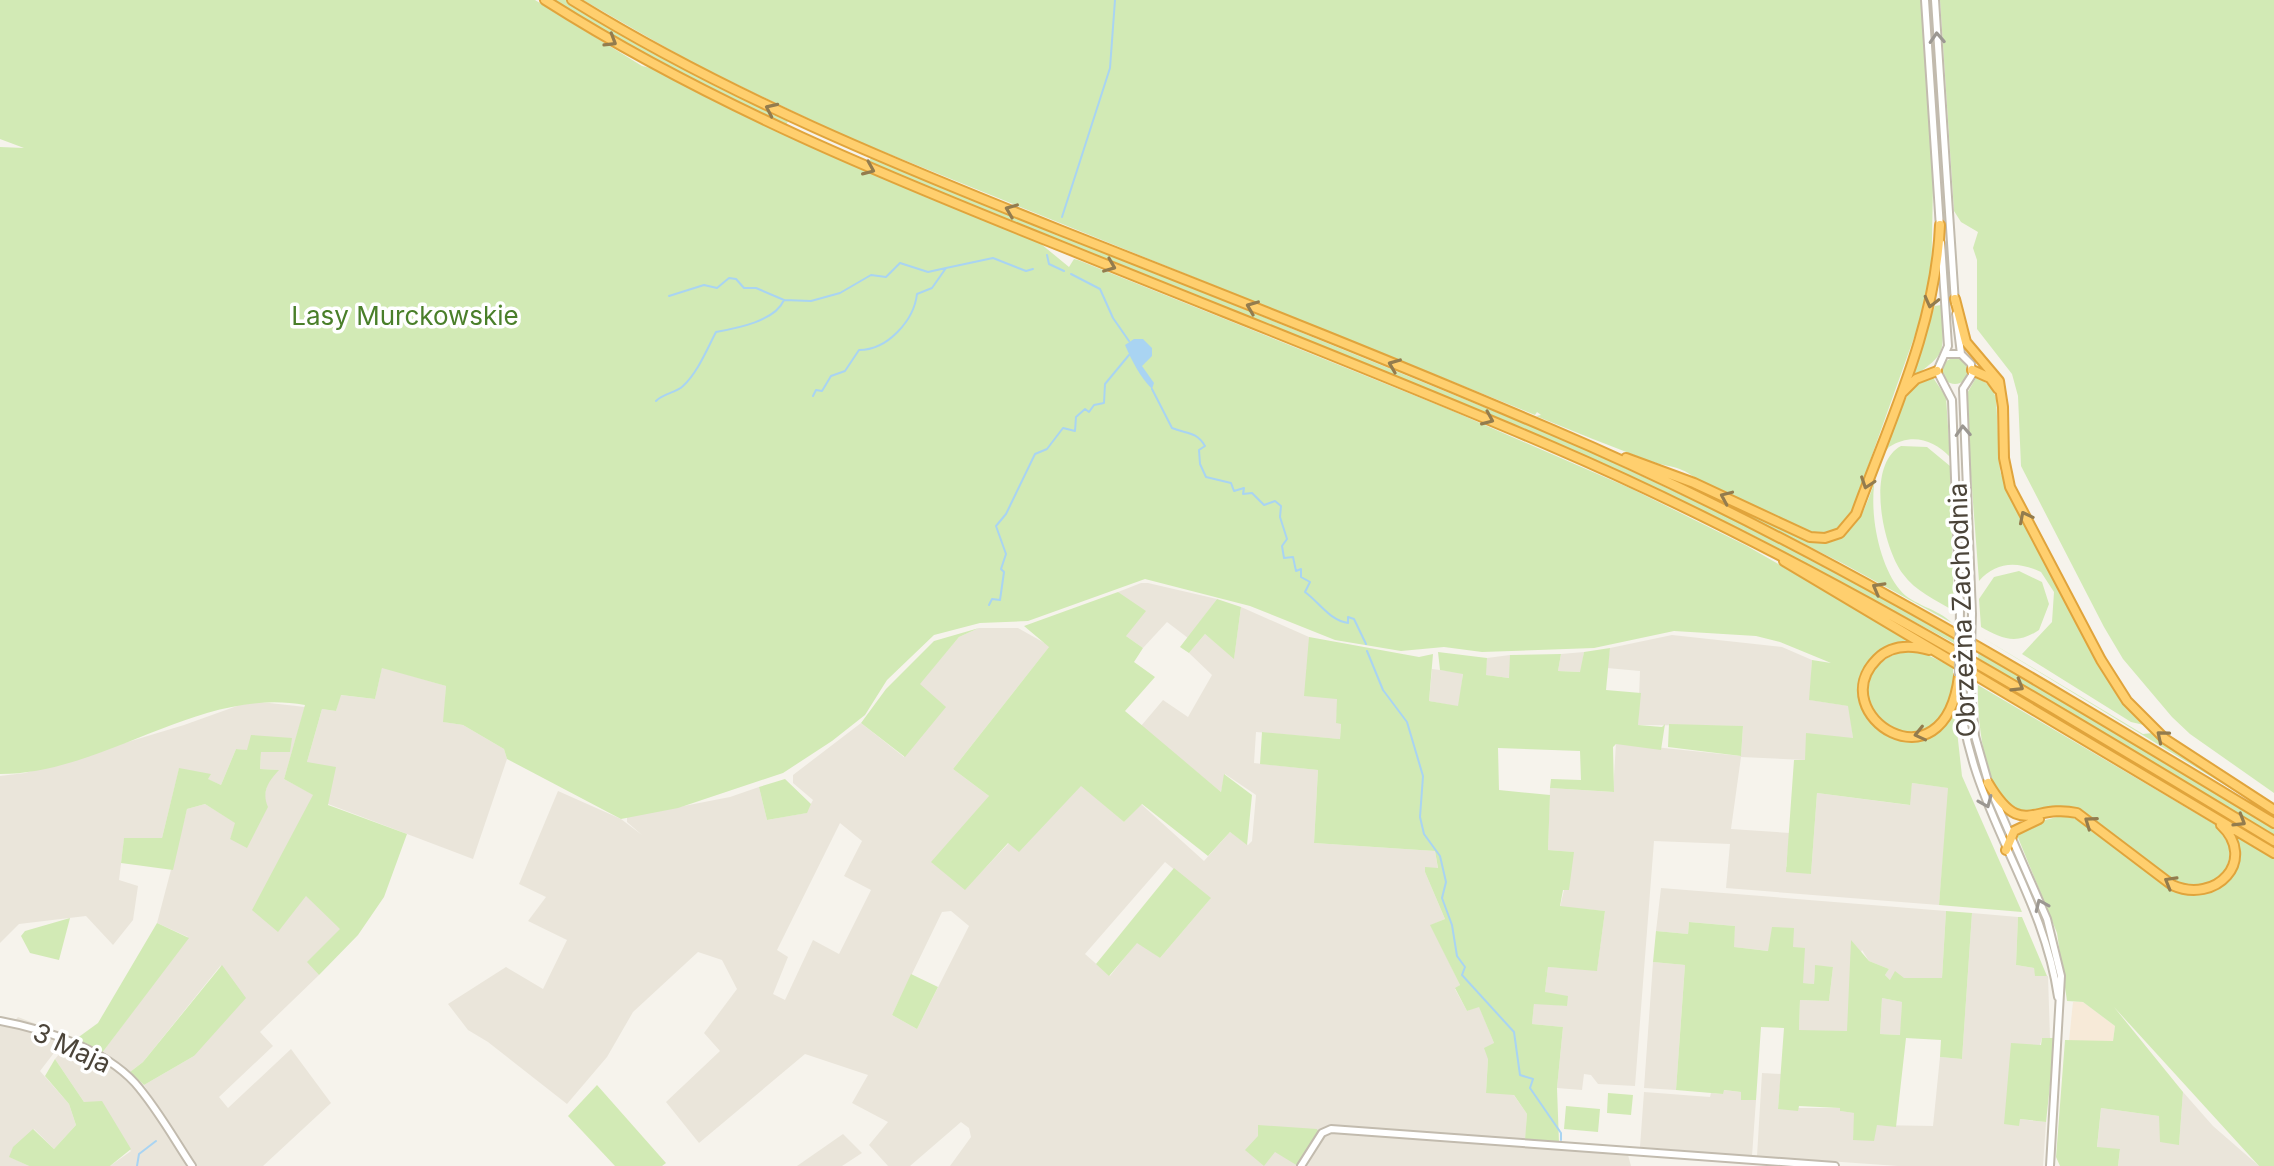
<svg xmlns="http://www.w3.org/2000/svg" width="2274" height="1166" font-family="Inter,sans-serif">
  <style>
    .residential { fill: #eae5da; fill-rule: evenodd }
    .commercial { fill: #f7ead8 }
    .green { fill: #d2eab5; fill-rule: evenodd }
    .water { fill: #a9d4f2 }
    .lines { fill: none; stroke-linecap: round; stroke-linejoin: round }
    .stream { stroke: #a9d4f2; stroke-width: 2 }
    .minor-casing { stroke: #c2bbae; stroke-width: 10 }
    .highway-casing { stroke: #e0a43c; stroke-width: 12 }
    .minor { stroke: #fff; stroke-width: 6 }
    .highway { stroke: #ffcf6e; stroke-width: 8 }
    .minor-bridge-casing { stroke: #c2bbae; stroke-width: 10; stroke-linecap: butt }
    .minor-bridge { stroke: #fff; stroke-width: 6 }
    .oneway { stroke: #9c9892 }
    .oneway2 { stroke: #937c4e }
    .labels { text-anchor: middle; stroke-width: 7; stroke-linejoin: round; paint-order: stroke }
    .park-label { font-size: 26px; fill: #4a7f2a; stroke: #fff }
    .street-label { font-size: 26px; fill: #4b4439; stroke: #fff }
  </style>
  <rect width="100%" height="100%" fill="#f6f3ec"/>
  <path class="residential" d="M1141 583H1148L1217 599 1188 638 1167 622 1143 648 1126 636 1118 592Z
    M1241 607 1309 637V669L1306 668 1338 699 1336 722 1341 723 1340 739 1256 732 1254 763 1318 770 1314 843 1435 851 1438 869 1425 872 1445 919 1431 925 1460 985 1455 989 1467 1011 1479 1006 1494 1043 1488 1059 1486 1092 1513 1094 1527 1114 1525 1147 1628 1155 1631 1166H950L971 1137 969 1128 961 1122 910 1166H888L869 1145 888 1122 852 1103 868 1075 805 1054 699 1143 666 1102 720 1051 704 1033 737 989 722 960 698 952 633 1012 607 1057 567 1104 488 1042 468 1030 448 1004 506 967 543 989 567 940 528 921 546 897 519 884 558 791 621 819 642 835 627 822V817L730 797 759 787 767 820 806 813 813 800 793 783V775L861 723 904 757 919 684 959 637 979 628H1018L1050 646 953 769 989 796 965 889 1009 843 1019 851 1081 785 1124 822 1141 804 1204 861 1230 832 1248 845 1252 841 1256 795 1225 774 1221 792 1141 726 1163 700 1188 717 1212 675 1189 653 1205 634 1234 658ZM840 823 862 841 844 876 871 890 839 954 813 940 785 1000 773 994 788 957 777 950ZM1165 862 1210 899 1160 958 1137 942 1110 976 1085 954ZM951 911 969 926 917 1029 892 1015 942 912Z
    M1672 635 1782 647 1812 660 1810 700 1849 706 1853 738 1805 760 1741 757 1731 829 1790 833 1786 867 1811 874 1817 793 1909 805 1912 783 1949 788 1939 905 1726 888 1730 844 1654 841 1635 1086 1598 1084 1591 1075 1584 1074 1582 1090 1557 1088 1563 1027 1532 1024 1534 1003 1567 1006 1545 992 1548 967 1597 970 1605 911 1560 907 1564 890H1568L1573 852 1548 850 1550 788 1613 792 1616 743 1741 756 1743 726 1638 725 1640 671 1607 668 1610 648Z
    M1584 652 1581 672 1558 671 1561 654Z
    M1510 655V678L1485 675 1487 658Z
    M382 667 446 686 444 722 463 725 504 749 507 759 473 859 328 804 307 762 322 709 336 711 340 695 375 699Z
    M1432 669 1463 673 1459 707 1429 701Z
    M251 701 305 707 284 779 314 795 296 832 306 895 341 929 308 962 319 975 260 1032 273 1046 219 1097 228 1108 291 1049 331 1103 263 1166H197L144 1085 194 1056 221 965 143 1062 130 1072 193 1166H110L131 1151 84 1102 55 1059 73 1038 102 1053 188 937 157 923 187 809 205 804 236 823 230 839 264 799 268 781 278 770 260 769 261 752 236 749 221 785 207 779 210 775 179 769 162 838 124 839 119 880 138 886 133 920 113 945 86 916 19 924 0 943V776L25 773 184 725Z
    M1661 888 1946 911 1942 978 1890 980 1885 975 1889 969 1869 961 1862 950 1851 973 1848 1031H1799L1800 1000 1829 1001 1833 967 1815 966 1814 984 1802 983 1804 948 1769 951 1733 947 1735 926 1689 922 1688 934 1656 931Z
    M1972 913 2018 917 2016 965 2034 968 2036 976H2048L2050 1038H2042L2019 1119 2046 1122 2043 1166H1898L1757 1156 1762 1073 1781 1074 1778 1108H1840V1111L1855 1113 1853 1140 1876 1125 1933 1126 1940 1057 1962 1059Z
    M1653 962 1685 965 1676 1090 1644 1088Z
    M1882 998 1902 1002 1901 1035 1880 1034Z
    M18 1017 67 1036 40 1071 69 1104 76 1125 54 1149 34 1129 10 1157 29 1166H0V1026L9 1027Z
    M1723 1090 1741 1092V1100H1756L1752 1156 1640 1147 1644 1092 1710 1097 1711 1093 1723 1094Z
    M2183 1092 2213 1126 2259 1166H2118L2120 1150 2097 1148 2101 1108 2159 1116 2179 1144Z
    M843 1134 862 1153 842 1166H797Z"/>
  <path class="commercial" d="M2073 1002H2083L2115 1026 2113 1041H2069Z"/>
  <path class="green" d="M0 0H535L642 66 655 69 786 135 1035 239 1069 267 1074 259 1078 260 1448 409 1632 489 1747 546 1913 642C1899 640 1888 645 1878 653 1824 699 1904 784 1955 713L1962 776 2022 912 1939 905 1948 788 1912 783 1910 805 1817 793 1811 874 1786 872 1794 760H1805L1806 733 1853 738 1848 706 1809 700 1812 660 1831 663 1780 642 1756 636 1674 631 1594 648 1482 652 1444 647 1401 651 1335 640 1250 606 1145 579 1028 621 980 623 934 635 887 680 865 715 832 741 783 773 678 808 621 819 507 759 504 749 463 725 443 722 446 686 382 668 375 699 341 695 336 711 322 709 307 762 336 767 328 805 407 834 384 897 358 935 319 975 307 962 340 929 306 896 278 932 252 910 313 795 284 779 305 705C199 686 105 774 0 774V147L24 148 0 139Z
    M551 0H567L689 72 788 121 785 128 651 60Z
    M583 0H1922L1933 184 1931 290 1852 511C1844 525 1833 534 1817 533 1797 532 1722 491 1698 480 1679 464 1668 468 1647 460 1610 446 1573 431 1536 416L1541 415 1537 412 1535 415 847 137 700 67Z
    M1940 0H2274V793L2190 734 2172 717 2123 659 2104 627 2021 466 2018 396 2012 374 1977 329V260L1973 248 1978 232 1961 222 1954 211Z
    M871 157 1572 443 1792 547 1954 635V643L1743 530 1583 456 868 165Z
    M1941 305C1945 364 1945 350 1903 386L1935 306Z
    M1942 371a13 13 0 1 1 26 0a13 13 0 1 1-26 0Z
    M1932 376 1946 397 1950 457C1933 439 1911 433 1889 447 1861 478 1874 559 1900 590 1912 605 1939 609 1952 623L1842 563 1661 473 1814 542C1893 547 1866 404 1932 376Z
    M1977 376 1992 388 1996 398 2000 471 2007 489 2101 669 2144 725 2131 722 2022 654 2052 622 2054 592 2041 572C2018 561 1996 561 1979 581L1965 397Z
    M1901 446 1927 447 1950 466 1954 611C1936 600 1915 591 1903 574 1883 548 1865 465 1901 446Z
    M2019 571 2042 582 2049 604 2039 630C2017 645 2002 639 1981 627L1979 599 1994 577Z
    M1118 592 1146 611 1126 636 1143 648 1134 662 1155 677 1125 711 1221 792 1224 774 1252 795 1247 845 1230 832 1208 856 1142 804 1124 822 1081 786 1019 852 1008 843 965 890 931 862 989 796 953 769 1049 647 1024 626Z
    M1217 599 1241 607 1234 659 1205 634 1189 653 1180 647Z
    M979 628 959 637 920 684 946 707 905 757 861 723 886 689 934 641Z
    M1980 636 2143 734 2152 733 2274 815Z
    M1309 637 1419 657 1433 654 1429 701 1458 706 1463 674 1440 670 1438 652 1487 658 1486 675 1509 678 1510 655 1561 654 1558 671 1580 672 1584 652 1610 648 1606 690 1641 693 1638 725 1662 727 1665 724 1661 750 1616 744 1613 747 1614 792 1550 788 1551 779 1581 780 1580 751 1498 748 1499 790 1550 795 1548 850 1574 852 1569 890H1563L1560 906 1605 911 1597 971 1548 967 1545 992 1568 996 1567 1006 1534 1004 1532 1024 1563 1027 1557 1088 1559 1143 1525 1140 1527 1114 1514 1095 1486 1093 1488 1059 1484 1048 1494 1043 1479 1007 1467 1011 1455 988 1460 985 1430 925 1445 919 1425 872V867L1438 868 1435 851 1314 843 1318 770 1260 764 1262 732 1340 739 1341 724 1336 723 1337 699 1304 696Z
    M1915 649 1953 667C1953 677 1955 686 1952 697 1945 727 1912 743 1885 726 1880 723 1877 716 1874 711 1854 678 1882 653 1915 649Z
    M1979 649 2274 827V837L1978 658Z
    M1978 685 2216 825 2230 847C2230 860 2227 872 2216 880 2177 907 2114 829 2080 811 2057 803 2039 819 2020 812 1982 800 1977 711 1978 685Z
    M1669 724 1743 726 1741 756 1668 747Z
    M251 735 292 738 290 752H261L260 769 279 770C269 781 261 791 268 807L247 848 230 839 235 823 205 804 187 809 173 870 121 863 124 838H162L179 768 211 774 208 779 221 785 236 749 247 750Z
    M785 779 811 804 807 813 767 820 759 787Z
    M2064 815 2082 821 2171 888C2192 897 2212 895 2229 879L2234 834 2274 858V1166H2259L2114 1007 2183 1092 2179 1145 2160 1142 2159 1116 2101 1108 2097 1147 2120 1149 2118 1166H2060L2056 1157 2065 1040 2113 1041 2115 1026 2083 1002 2067 1001 2057 933 2017 835 2042 821Z
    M1174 868 1211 898 1160 958 1137 943 1109 976 1096 964Z
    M1946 911 1972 913 1962 1059 1940 1057 1941 1040 1906 1038 1896 1127 1877 1125 1874 1141 1853 1140 1854 1113 1840 1111V1108L1799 1106 1798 1111 1778 1109 1784 1028 1761 1027 1756 1100H1741V1092L1724 1090 1723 1094 1676 1090 1685 965 1653 962 1656 931 1688 934 1689 922 1735 926 1734 947 1768 951 1772 927 1794 928 1793 947 1805 948 1803 983 1814 984 1815 965 1833 967 1829 1001 1800 1000 1799 1030 1847 1031 1851 940 1869 961 1889 969 1885 975 1890 980 1895 971 1904 978H1942ZM1882 998 1902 1002 1900 1035 1880 1034Z
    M2018 917H2022L2047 976H2035L2034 968 2016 965Z
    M70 918 59 960 30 953 21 936 25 931Z
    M157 923 189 938 102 1053 76 1039 98 1023Z
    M222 965 246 998 194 1056 144 1085 130 1072 143 1062Z
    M911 974 938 987 917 1029 892 1015Z
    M2042 1038H2055L2046 1122 2020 1119 2019 1126 2004 1124 2011 1043 2041 1045Z
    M55 1059 84 1102 102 1101 131 1149 110 1166H29L9 1157 13 1147 33 1129 54 1149 76 1125 69 1104 45 1076Z
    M597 1085 666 1163 662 1166H615L568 1116Z
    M1608 1093 1633 1095 1631 1115 1607 1113Z
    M1566 1106 1600 1109 1598 1132 1564 1129Z
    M1258 1125 1317 1129 1319 1133 1298 1166 1275 1152 1264 1166 1245 1150 1258 1136Z"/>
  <path class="water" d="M1134 339H1143L1152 348V356L1142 366 1154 383 1152 389C1140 377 1132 361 1125 345Z"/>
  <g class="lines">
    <path class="stream" d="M1062 217 1110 68 1115 0
      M1047 255 1049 264 1064 271
      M1071 274 1100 289 1113 318 1129 341
      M669 296 704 285 717 288 729 278 736 279 744 288H756L784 300
      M1152 389 1172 428C1186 434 1196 431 1205 446L1199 450 1200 464 1206 477 1231 483 1234 491 1244 488 1243 494 1252 493 1264 505 1275 501 1281 506 1280 517 1287 539 1282 546 1284 558 1293 557 1296 571 1301 569V577L1310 582 1305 592C1319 602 1329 620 1348 623V617L1354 619 1366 644
      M813 396 816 390 822 391 831 376 845 371 859 350C888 350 914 320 917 294L932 288 946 268 993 258 1026 271 1033 269
      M656 401C664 393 676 393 683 386 698 372 707 349 716 332 738 328 775 321 784 300L811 301 840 293 871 275 886 277 900 263 928 272 946 268
      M989 605 992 599 1000 600 1004 572 1001 569 1006 554 996 526 1006 514 1035 454 1047 449 1063 428 1075 431 1076 417 1085 409 1089 412 1094 405 1104 403 1105 384 1129 355
      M1367 651 1383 690 1407 722 1423 776 1420 817 1424 834 1440 856 1446 882 1442 898 1452 925 1457 956 1465 967 1462 975 1514 1032 1520 1075 1533 1079 1530 1088 1561 1133V1140
      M137 1166 139 1154 156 1141"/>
    <g class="minor-casing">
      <path id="minor" d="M1925 0 1940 228
        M1935 0 1955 303
        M1941 243 1948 346 1937 371 1952 400 1960 608
        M1956 314 1961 354
        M1947 354H1961L1971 364 1972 375 1963 389
        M1963 389 1972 614
        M1959 682C1964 803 2042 884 2058 997
        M1970 682 1975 736 1989 785
        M1993 795 2047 919 2061 976 2050 1166
        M0 1021C44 1029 104 1049 135 1083 157 1108 174 1139 192 1166
        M1301 1166 1322 1133 1331 1129 1835 1166"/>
    </g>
    <g class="highway-casing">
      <path id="highway" d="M545 0C710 105 888 177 1068 249 1230 315 1393 378 1553 447 1806 556 2039 699 2274 841
        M572 0C727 96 894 164 1062 231 1224 295 1387 359 1548 428 1803 536 2037 680 2274 823
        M1955 299 1966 342 1999 381 2003 407 2004 458 2010 487 2101 660 2127 701 2165 739 2274 810
        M1972 370 1990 378 1998 389
        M1902 393 1916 379 1937 371
        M1626 458 1694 483 1810 537 1825 538 1840 533 1856 514C1890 420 1936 326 1940 225
        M1784 561 2274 853
        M1929 650C1911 645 1891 645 1877 659 1822 714 1944 794 1959 676
        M1988 783C2022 840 2032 803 2077 813L2172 885C2216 905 2258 860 2221 825
        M2006 850 2014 831 2039 819"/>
    </g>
    <use href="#minor" class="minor"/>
    <use href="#highway" class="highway"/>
    <g class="minor-bridge-casing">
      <path id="minor-bridge" d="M1959 676 1960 608
        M1970 682 1972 614"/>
    </g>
    <use href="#minor-bridge" class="minor-bridge"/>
  </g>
  <defs><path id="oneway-chevron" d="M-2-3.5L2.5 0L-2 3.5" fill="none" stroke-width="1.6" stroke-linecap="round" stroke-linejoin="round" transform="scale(2)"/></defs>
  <g class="oneway">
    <use href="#oneway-chevron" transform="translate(1937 38) rotate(-93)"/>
    <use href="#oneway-chevron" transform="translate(1963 431) rotate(-93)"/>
    <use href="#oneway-chevron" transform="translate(1986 802) rotate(67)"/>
    <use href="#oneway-chevron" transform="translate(2041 905) rotate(-114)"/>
  </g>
  <g class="oneway2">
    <use href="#oneway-chevron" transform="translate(611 41) rotate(31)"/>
    <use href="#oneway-chevron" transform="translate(771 109) rotate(-155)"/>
    <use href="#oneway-chevron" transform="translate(869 169) rotate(23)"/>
    <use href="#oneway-chevron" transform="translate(1011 210) rotate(-158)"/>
    <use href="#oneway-chevron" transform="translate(1110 266) rotate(22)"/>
    <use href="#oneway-chevron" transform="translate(1931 302) rotate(104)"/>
    <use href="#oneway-chevron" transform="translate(1252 307) rotate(-158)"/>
    <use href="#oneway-chevron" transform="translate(1394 365) rotate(-158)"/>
    <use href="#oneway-chevron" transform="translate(1488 419) rotate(23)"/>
    <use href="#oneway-chevron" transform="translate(1867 483) rotate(109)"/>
    <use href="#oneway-chevron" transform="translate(1726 497) rotate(-156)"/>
    <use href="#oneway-chevron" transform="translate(2025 517) rotate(-117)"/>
    <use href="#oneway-chevron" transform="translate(1878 588) rotate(-151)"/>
    <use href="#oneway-chevron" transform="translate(2018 686) rotate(31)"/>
    <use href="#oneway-chevron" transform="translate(1920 734) rotate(167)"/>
    <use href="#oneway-chevron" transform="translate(2162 736) rotate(-140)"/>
    <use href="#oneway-chevron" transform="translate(2240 821) rotate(31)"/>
    <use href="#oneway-chevron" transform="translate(2090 822) rotate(-145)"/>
    <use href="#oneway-chevron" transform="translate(2170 882) rotate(-150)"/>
  </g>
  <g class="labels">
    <g class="park-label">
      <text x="405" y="325">Lasy Murckowskie</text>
    </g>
    <g class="street-label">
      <text transform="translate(1962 610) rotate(-92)" y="9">Obrzeżna Zachodnia</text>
      <text transform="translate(72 1048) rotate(25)" y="9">3 Maja</text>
    </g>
  </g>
</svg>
